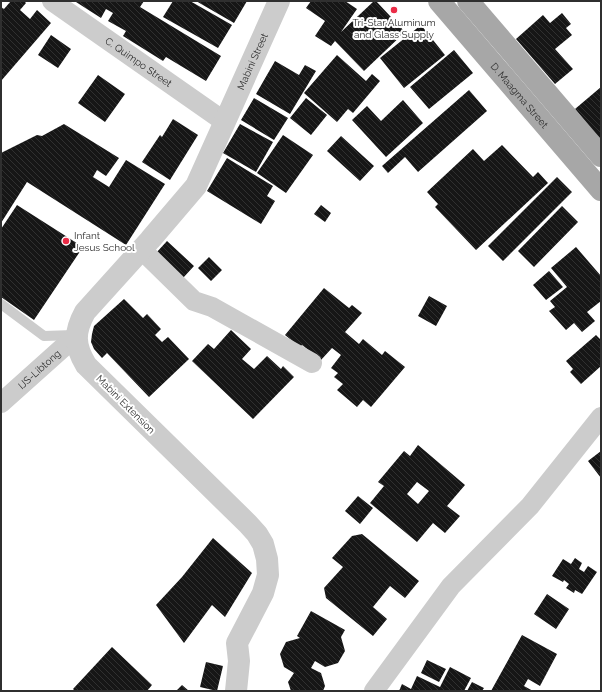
<svg xmlns="http://www.w3.org/2000/svg" width="602" height="692" font-family="Raleway,sans-serif">
  <style>
    .building { fill: url(#building-back-hatch); fill-rule: evenodd }
    .lines { fill: none; stroke-linecap: round; stroke-linejoin: round }
    .service { stroke: #ccc; stroke-width: 10 }
    .minor { stroke: #ccc; stroke-width: 20 }
    .tertiary { stroke: #ccc; stroke-width: 22 }
    .primary { stroke: #a7a7a7; stroke-width: 22 }
    .poi-dot { fill: #eb2b46; stroke: #fff; stroke-width: 1.5 }
    .labels { text-anchor: middle; stroke-width: 4; stroke-linejoin: round; paint-order: stroke }
    .poi-label { font-size: 10px; fill: #2f2f2f; stroke: #fff }
    .street-label { font-size: 10px; fill: #2f2f2f; stroke: #fff }
  </style>
  <defs>
    <pattern id="building-back-hatch" width="6" height="6" patternUnits="userSpaceOnUse"><rect width="6" height="6" fill="#161616"/><path d="M-1 5l2 2M0 0l6 6M5-1l2 2" fill="none" stroke="#303030"/></pattern>
  </defs>
  <rect width="100%" height="100%" fill="#fff"/>
  <path class="building" d="M11 1H24L26 3 20 10 30 19 37 10 51 23 1 81V7L4 9Z
    M77 1H144L140 7 221 56 206 81 166 57 163 61 123 36 126 31 108 21 113 13 106 9 101 18 76 2Z
    M173 1H190L232 25 218 48 163 17Z
    M196 1H247L234 23Z
    M311 1H345L357 9 341 32 374 1H376L405 32 364 71 335 41 331 46 315 36 325 21 306 8Z
    M562 13 571 24 566 28 572 35 555 49 573 69 555 84 516 39 543 15 550 23Z
    M421 25 445 55 404 88 380 58Z
    M51 35 71 49 58 68 38 55Z
    M454 50 473 73 429 109 410 87Z
    M337 55 366 81 372 74 380 81 353 113 348 109 337 122 304 93Z
    M275 61 299 75 305 65 316 71 290 114 256 94Z
    M98 75 125 94 105 122 78 103Z
    M601 87V141L575 109Z
    M469 90 487 111 418 172 405 157 388 173 382 166Z
    M254 98 288 118 274 140 241 120Z
    M306 98 327 115 311 135 290 118Z
    M403 100 423 123 386 157 352 120 367 106 381 121Z
    M173 119 198 135 170 180 142 162 160 135 162 137Z
    M64 124 119 158 106 176 97 170 93 177 109 187 126 160 165 184 126 245 27 182 1 223V153L37 135 42 136Z
    M240 124 273 142 256 172 223 153Z
    M283 135 313 155 286 193 257 173Z
    M341 136 374 166 360 181 327 151Z
    M502 145 533 177 538 172 548 183 476 250 435 207 438 204 427 192 473 149 484 161Z
    M227 158 273 186 267 196 275 201 261 224 207 191Z
    M557 177 572 192 503 261 488 246Z
    M17 205 83 247 34 320 1 297V229Z
    M321 205 331 213 325 222 314 214Z
    M562 206 578 222 534 267 518 251Z
    M167 241 194 266 183 278 156 253Z
    M576 247 601 276V301L587 312 595 321 582 332 574 323 566 330 549 311 555 307 550 301 567 287 551 268Z
    M209 257 222 270 211 281 198 268Z
    M549 271 563 287 546 300 533 285Z
    M324 288 349 308 352 305 362 313 345 332 359 344 363 339 382 355 385 351 405 367 371 407 363 400 357 407 337 390 343 384 334 377 338 373 331 368 341 355 332 348 321 360 302 345 300 347 285 335Z
    M429 296 447 306 436 326 418 316Z
    M124 299 143 318 147 314 161 329 155 335 162 342 168 337 189 359 149 397 107 353 102 358 94 349 91 342 92 334 94 326Z
    M231 330 251 349 242 359 254 369 267 356 281 369 283 366 294 377 253 419 192 361 208 344 214 349Z
    M596 335 601 340V366L581 384 570 372 573 369 566 361Z
    M418 445 465 485 447 506 460 516 445 533 433 523 417 542 370 503 384 486 378 482 404 451 410 456ZM417 482 429 491 418 504 407 494Z
    M601 451V478L588 461Z
    M358 496 373 508 360 524 345 511Z
    M362 534 419 581 405 598 390 586 373 607 387 619 373 636 326 598 324 588 343 567 332 558 352 536Z
    M213 538 252 573 225 617 212 605 184 643 156 605 182 577Z
    M575 558 582 563 579 569 584 572 588 566 597 572 582 594 575 590 574 593 566 588 569 584 564 580 563 582 552 576 563 559 571 564Z
    M547 594 569 609 556 629 534 614Z
    M311 611 345 630 341 637 345 651 338 663 325 667 315 661 311 668 321 673 325 686 323 691H291L288 682 294 673 284 667 280 654 286 642 300 638 297 636Z
    M522 635 557 654 540 686 528 679 524 686 533 691H491Z
    M112 647 152 685 147 691H75L73 689Z
    M427 660 446 669 439 682 421 673Z
    M206 662 223 666 217 691 200 687Z
    M450 667 471 678 464 691H399L402 684 411 689 417 676 440 687Z
    M472 682 484 688 482 691H467Z
    M182 685 189 691H176Z"/>
  <g class="lines">
    <path class="service" d="M1 304 44 336 74 335"/>
    <g class="minor">
      <path id="s1" d="M52 1 225 122"/>
      <path d="M142 250 194 301 212 307 312 363"/>
      <path id="s2" d="M1 403 77 335"/>
      <path d="M374 691 451 586 530 506 601 417"/>
    </g>
    <path class="tertiary" id="s3" d="M236 691 239 661 237 643 263 593 268 575 267 559 263 544 257 534 248 524 86 365C74 345 74 332 85 312L150 240 196 186 279 1"/>
    <g class="primary">
      <path id="s4" d="M439 1 601 190"/>
      <path d="M468 1 601 156"/>
    </g>
  </g>
  <g class="poi-dot">
    <circle cx="394" cy="10" r="4"/>
    <circle cx="66" cy="241" r="4"/>
  </g>
  <g class="labels">
    <g class="poi-label">
      <text x="394" y="26">Tri-Star Aluminum<tspan x="394" dy="12">and Glass Supply</tspan></text>
      <text x="74" y="239" text-anchor="start">Infant<tspan x="74" dy="12">Jesus School</tspan></text>
    </g>
    <g class="street-label">
      <text dy="4" stroke="none"><textPath href="#s1" startOffset="106">C. Quimpo Street</textPath></text>
      <text dy="4" stroke="none"><textPath href="#s3" startOffset="768">Mabini Street</textPath></text>
      <text dy="4" stroke="none"><textPath href="#s4" startOffset="124">D. Maagma Street</textPath></text>
      <text dy="4" stroke="none"><textPath href="#s2" startOffset="51">IJS-Libtong</textPath></text>
      <text transform="translate(126 404) rotate(45)" y="4">Mabini Extension</text>
    </g>
  </g>
  <rect width="602" height="692" fill="none" stroke="#2f2f2f" stroke-width="4"/>
</svg>
